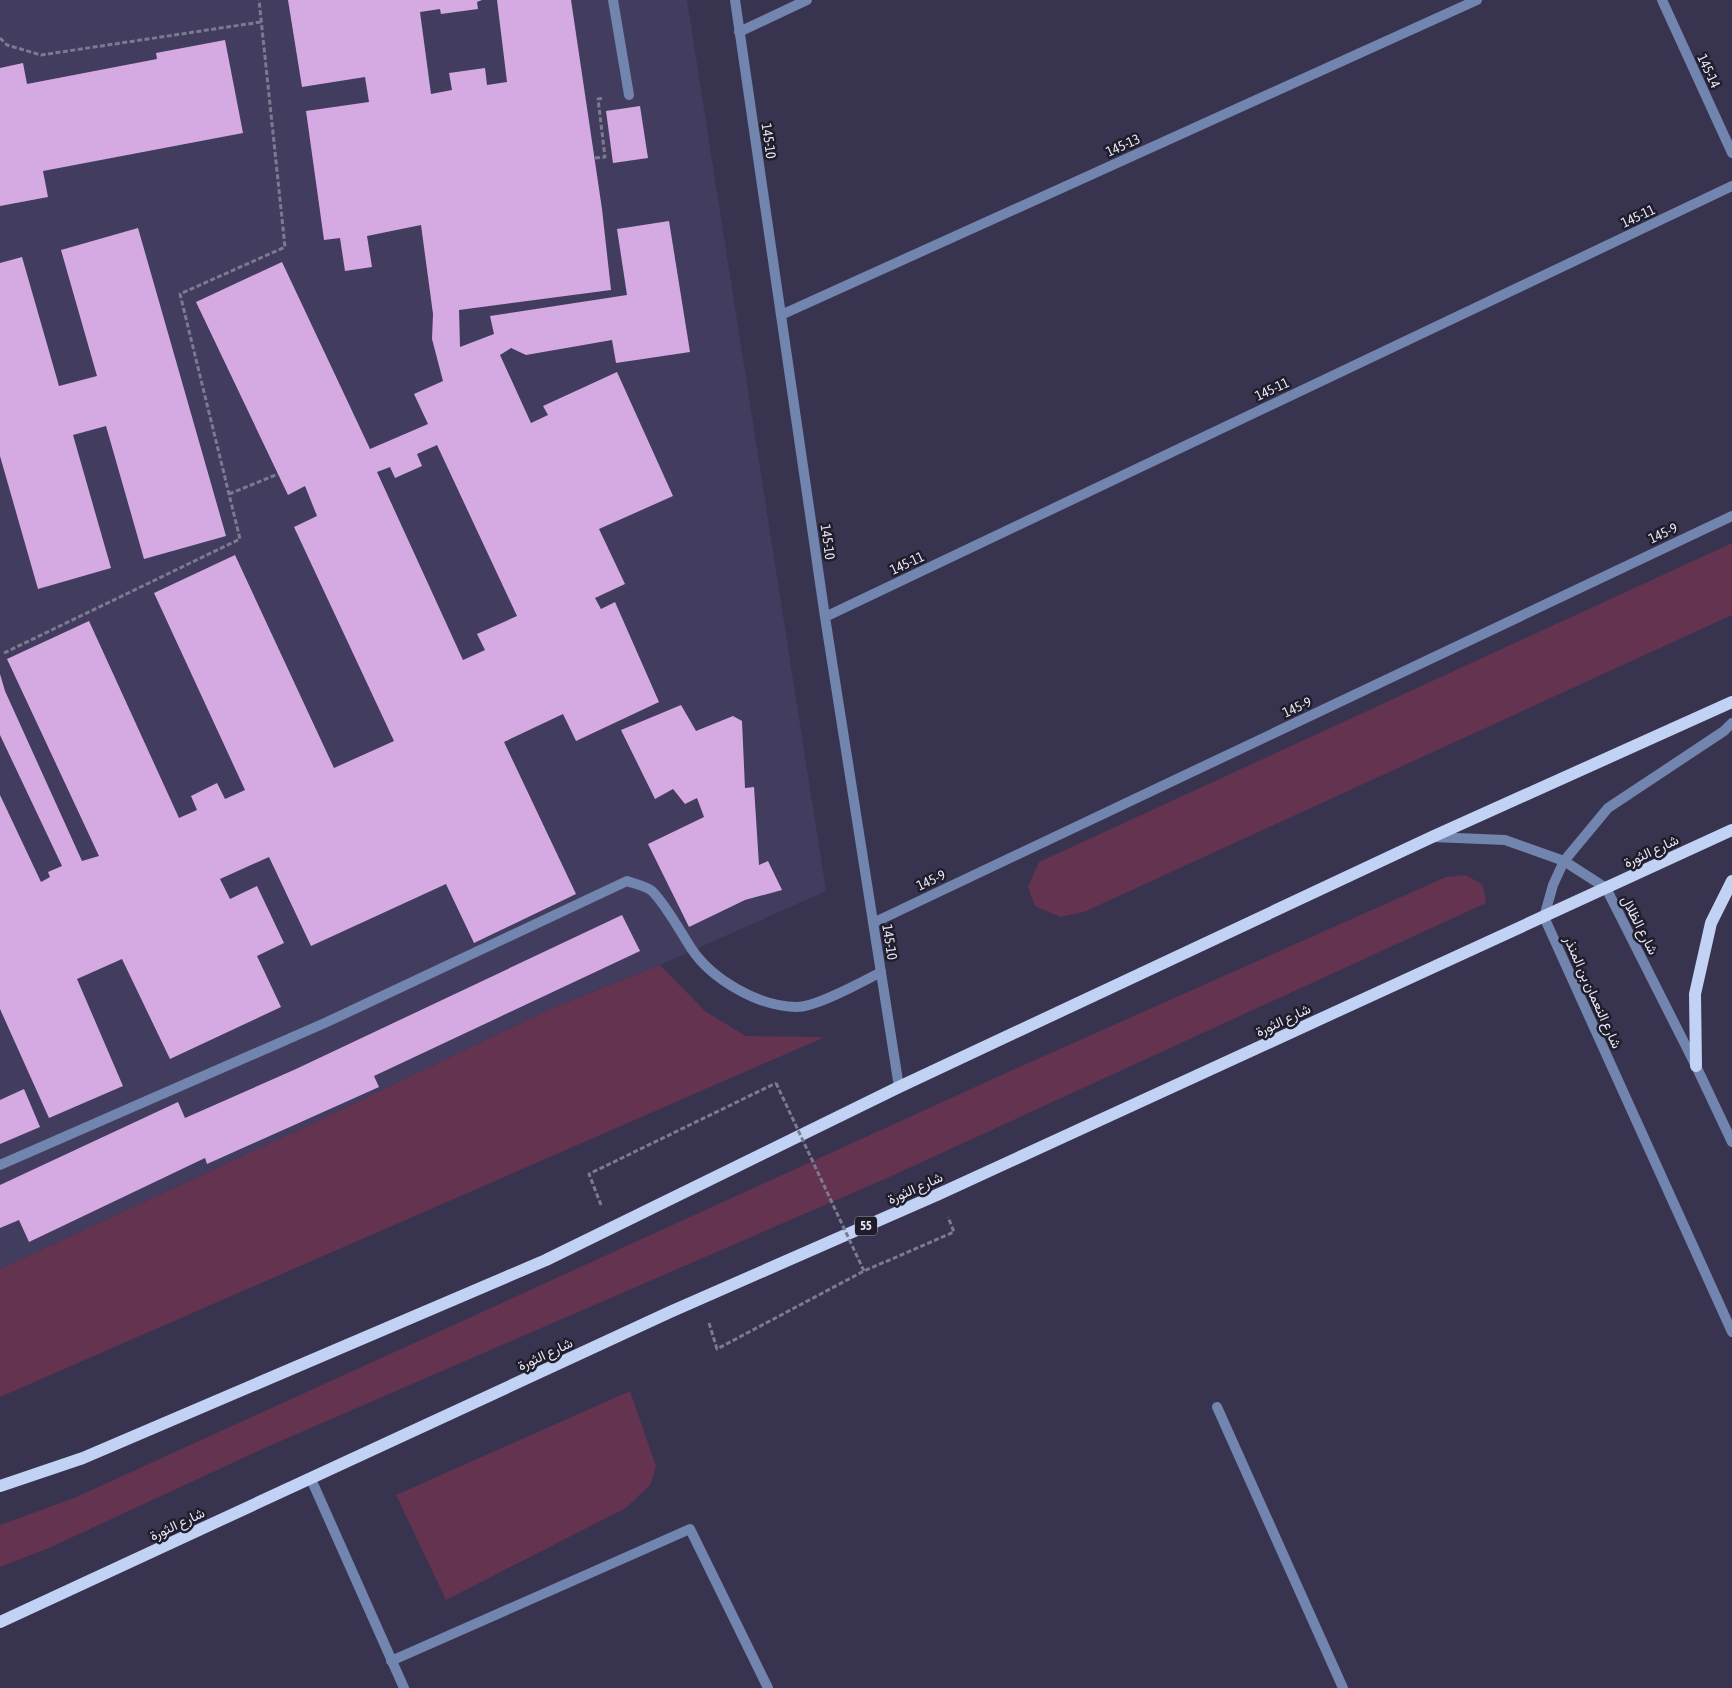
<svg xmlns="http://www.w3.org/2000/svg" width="1732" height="1688" font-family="'Asap Condensed',Vazirmatn,sans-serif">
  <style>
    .built { fill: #423c5f }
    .green { fill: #633350 }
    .building { fill: #d5aae2; fill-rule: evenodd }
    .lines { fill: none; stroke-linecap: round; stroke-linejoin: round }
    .path { stroke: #7d7991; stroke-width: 3; stroke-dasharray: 5 2.5; stroke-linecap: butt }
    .service { stroke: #7185af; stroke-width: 10 }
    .minor { stroke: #7185af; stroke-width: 10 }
    .tertiary { stroke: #7185af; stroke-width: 10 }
    .primary { stroke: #c2d2f5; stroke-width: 12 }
    .path-bridge { stroke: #7d7991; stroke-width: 3; stroke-dasharray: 5 2.5; stroke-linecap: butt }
    .labels { text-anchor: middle; stroke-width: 5; stroke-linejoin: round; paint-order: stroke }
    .shield { fill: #1f1d2a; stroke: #acaaba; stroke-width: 1 }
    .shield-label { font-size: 12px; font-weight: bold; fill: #e8e6f8 }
    .street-label { font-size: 14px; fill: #e8e6f8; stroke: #1f1d2a }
  </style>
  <rect width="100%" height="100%" fill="#38334f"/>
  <path class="built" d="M0 0H687L826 891 660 965 552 1008 303 1128 0 1269Z"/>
  <path class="green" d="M1732 543V615L1084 912 1060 917 1035 906 1028 887 1039 862Z
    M1466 875 1483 885 1486 903 885 1179 267 1447 49 1548 0 1567V1525L74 1498 1008 1072 1446 877Z
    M660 965 705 1011 746 1036 825 1037 0 1397V1269L303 1128 552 1008Z
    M630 1391 656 1466 651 1484 626 1508 446 1600 396 1495Z"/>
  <path class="building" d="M288 0H482L477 2 478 9 441 14 440 9 420 12 431 94 452 90 449 73 485 68 487 85 507 82 497 0H571L602 209 611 290 459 310 460 347 494 334 490 316 627 295 617 229 669 221 690 352 616 363 612 340 526 355 511 348 500 355 531 423 548 415 543 406 617 372 673 496 599 529 625 584 595 598 601 609 615 602 659 702 576 741 563 714 504 742 576 894 474 943 446 884 311 946 269 857 220 879 230 899 257 886 284 943 257 956 281 1007 170 1059 122 959 77 979 123 1086 49 1118 0 1009V795L41 882 50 877 48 872 62 866 0 735V674L5 691 82 861 99 856 7 659 89 621 179 818 197 810 191 796 217 783 225 799 245 790 154 593 235 555 334 768 394 741 294 527 317 516 305 486 288 495 196 302 282 262 370 449 428 424 414 394 443 381 432 339 433 314 421 225 367 236 372 267 345 271 340 238 324 240 306 111 369 102 365 77 302 87ZM437 445 517 616 477 634 485 650 463 660 377 472 390 467 395 478 422 466 417 454Z
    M225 40 243 133 43 171 48 197 0 206V68L23 63 27 84 157 59 156 53Z
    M640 106 648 158 613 163 606 111Z
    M138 228 226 536 144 559 106 426 73 435 111 568 38 589 0 456V263L22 257 59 386 97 376 61 250Z
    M681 705 696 731 733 716 742 721 745 788 754 787 759 865 768 861 782 890 745 900 689 927 648 844 704 817 697 798 685 804 673 789 655 799 621 730Z
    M622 915 640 951 374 1076 379 1087 207 1164 205 1158 29 1242 19 1220 0 1228V1185L178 1102 185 1118 296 1069Z
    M24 1089 40 1127 0 1144V1100Z"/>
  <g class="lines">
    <path class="path" d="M0 38 7 45 41 55 261 22
      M595 158 605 157 598 99 603 98
      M229 494 278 474
      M4 653 240 539 180 294 285 247 259 0
      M601 1205 589 1174 776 1083
      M709 1323 717 1349 864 1271 954 1232 948 1217"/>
    <path class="service" d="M613 0 629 95
      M0 1165 327 1022 627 881C635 884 646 886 652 891 666 905 680 931 691 948 711 979 759 1007 797 1007 816 1007 862 982 881 972
      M311 1479 404 1688
      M391 1661 690 1529 768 1688"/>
    <path class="minor" d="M735 0 825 617 899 1087
      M1662 0 1732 153
      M739 32 807 0
      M781 315 1477 0
      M825 617 1732 186
      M873 923 1732 516
      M1217 1407 1343 1688"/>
    <path class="tertiary" d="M1732 723 1724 731 1608 808 1564 861 1553 885 1544 917 1732 1332
      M1433 837 1505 840 1564 861 1606 888 1696 1066 1732 1142"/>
    <path class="primary" d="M1696 1066 1695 994 1711 923 1732 881
      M0 1486 83 1458 546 1260 899 1087 1432 837 1732 702
      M0 1622 670 1312 939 1194 1732 830"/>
    <path class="path-bridge" d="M776 1083 864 1271"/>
  </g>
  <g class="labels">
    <rect class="shield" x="855" y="1216.5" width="22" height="19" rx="4"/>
    <g class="shield-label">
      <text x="866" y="1230">55</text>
    </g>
    <g class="street-label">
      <text transform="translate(1709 71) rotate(65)" y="5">145-14</text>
      <text transform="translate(769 141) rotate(82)" y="5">145-10</text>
      <text transform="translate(1123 145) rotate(-24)" y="5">145-13</text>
      <text transform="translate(1638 216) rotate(-25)" y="5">145-11</text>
      <text transform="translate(1272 389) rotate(-25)" y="5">145-11</text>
      <text transform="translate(1663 533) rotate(-25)" y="5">145-9</text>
      <text transform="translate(828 542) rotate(82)" y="5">145-10</text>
      <text transform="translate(907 563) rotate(-25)" y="5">145-11</text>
      <text transform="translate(1297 707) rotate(-25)" y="5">145-9</text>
      <text transform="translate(1651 851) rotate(-25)" y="5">شارع الثورة</text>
      <text transform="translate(931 880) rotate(-25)" y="5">145-9</text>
      <text transform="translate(1640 925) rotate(63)" y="5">شارع الظلال</text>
      <text transform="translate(890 942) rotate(81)" y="5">145-10</text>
      <text transform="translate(1593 992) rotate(66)" y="5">شارع النعمان بن المنذر</text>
      <text transform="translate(1283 1020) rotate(-25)" y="5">شارع الثورة</text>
      <text transform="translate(915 1188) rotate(-24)" y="5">شارع الثورة</text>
      <text transform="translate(545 1354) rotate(-25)" y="5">شارع الثورة</text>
      <text transform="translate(177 1524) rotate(-25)" y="5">شارع الثورة</text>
    </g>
  </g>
</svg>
